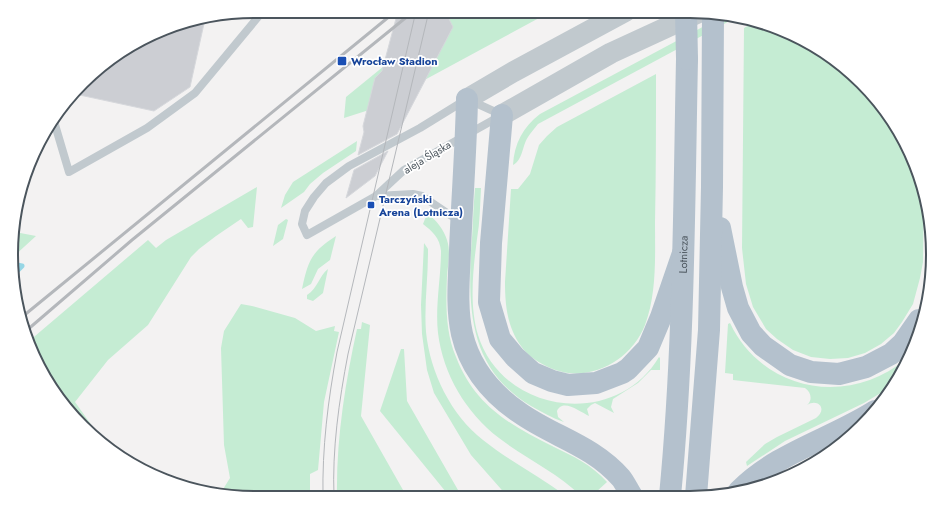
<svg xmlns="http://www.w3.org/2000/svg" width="944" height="509" font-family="Jost,sans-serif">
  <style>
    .green { fill: #c5ecd3 }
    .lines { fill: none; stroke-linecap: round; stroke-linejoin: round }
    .stream { stroke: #96d6e5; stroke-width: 5 }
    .building { fill: #ccced3; stroke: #d6d8dc }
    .service { stroke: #c1c9ce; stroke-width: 8 }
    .tertiary { stroke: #c1c9ce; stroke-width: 21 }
    .primary { stroke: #b4c1cd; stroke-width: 22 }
    .tram { stroke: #b4b7bb; stroke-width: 1 }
    .rail { stroke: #b4b7bb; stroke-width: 3 }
    .primary-bridge { stroke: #b4c1cd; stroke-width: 22 }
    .transit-dot { fill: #1a4fb4; stroke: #fff; stroke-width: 1.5 }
    .labels { text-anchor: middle; stroke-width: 3.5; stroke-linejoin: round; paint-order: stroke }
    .transit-label { font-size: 11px; font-weight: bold; fill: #164399; stroke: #fff; text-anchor: start }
    .street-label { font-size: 11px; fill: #4b555d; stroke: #fff }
    .rim { fill: none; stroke: #4b555d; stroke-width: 2 }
  </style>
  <rect width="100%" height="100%" fill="#f3f2f2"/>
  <path class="green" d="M442 11H552L369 110 344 118 346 97 384 66Z
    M725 15 737 17 538 124C535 128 531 132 528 137 522 146 523 160 513 165 514 144 523 127 540 114Z
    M756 21 811 44 883 106 924 190 923 262 920 278 913 304 902 322 894 333 881 344 865 353 848 358 830 359 811 357 793 350 777 339 766 329 753 307 746 284 742 248 744 28Z
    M656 74C656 124 656 173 655 223 655 256 657 293 645 325 630 363 585 386 546 366 536 361 527 355 521 346 507 327 505 304 505 282L511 189H518L530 174 539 145 547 136 557 127Z
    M357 141 356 151 323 173 310 184 304 192 281 208 285 195 293 182Z
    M257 187 253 227 248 228 241 219 216 236 199 249 191 257 148 325 108 360 75 402 102 440 72 415 30 348 28 342 148 240 156 248 166 240Z
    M475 188H481C480 205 480 222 477 239 473 270 469 305 478 335 503 415 616 429 659 357L660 358V370H651L638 383 613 399 611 407 614 413 595 403 591 405 587 409 589 416C580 412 563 398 557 411L558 417 564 422C552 418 542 412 531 406 471 370 468 314 471 251 473 230 473 209 475 188Z
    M427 214C436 219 444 230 447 240 451 252 448 264 447 276 446 303 445 331 456 357 475 406 510 425 554 447 573 456 592 465 607 482L595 493 581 496C557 472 526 459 499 438 466 413 443 374 438 333 435 306 441 278 441 251 440 238 432 231 423 224Z
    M286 219 288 220 283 239 273 246 278 225Z
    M15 232 36 236 13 257Z
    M336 236 330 260 318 269 311 284 302 289C308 261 311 252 336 236Z
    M424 243 428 249V253C428 279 424 306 426 332 430 372 451 415 483 440 509 461 539 476 566 496L508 497 471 455 434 393 427 370 422 334 421 305Z
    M328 269 323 293 313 301 307 299V295C318 288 319 276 328 269Z
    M241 304 252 306 295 318 316 331 335 326 334 331 339 332 324 402 318 470 310 474V497H239L220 494 230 478 224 445 221 348 224 331Z
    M362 322 370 325 361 416 407 497H337C336 440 345 384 357 329H361Z
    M730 323C763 392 849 407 906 359L900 376 884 391 864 403 785 441 747 466 746 462 765 444 777 437 816 418C828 409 818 398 807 405 813 400 811 392 805 388L733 380V374L725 373 728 324Z
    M401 349H404L407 401 462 497H450L380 411Z"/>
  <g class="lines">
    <path class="stream" d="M12 264 22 266 13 275"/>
  </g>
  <path class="building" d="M398 11H445L453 27 397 134 358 155 364 132 363 126 375 78 382 71Z
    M205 19 190 87 154 111 75 94 106 61 176 24Z
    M388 151 375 176 346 198 354 170Z"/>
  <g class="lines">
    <path class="service" d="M467 99 502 115 404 170 376 196 307 235 302 224 305 211 314 197 326 183 349 166 420 128Z
      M53 118 69 172 147 128 195 93 263 11
      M376 196 413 194 422 196 459 221"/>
    <path class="tertiary" d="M467 99 513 72 626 11
      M502 115 611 53 700 12"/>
    <g class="primary">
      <path d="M467 99C466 149 462 200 460 250 459 278 456 307 462 334 470 368 492 394 520 413 554 437 592 445 621 478 625 483 628 490 632 496"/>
      <path d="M502 115 491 243 489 302 500 339 515 357 533 373 552 381 568 385 596 383 622 373 628 369 648 348 661 317 683 253"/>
      <path d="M720 228 732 287 738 308 751 333 763 346 790 365 811 372 839 374 866 367 891 354 903 343 919 320"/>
      <path d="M739 491C776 453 831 439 875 411"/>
      <path id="s1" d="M670 496C684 351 684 205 687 59"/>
      <path d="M696 496 709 330 712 187 713 13"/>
    </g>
    <path class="tram" d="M323 497C322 448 328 400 337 352L416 11
      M334 497C332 449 339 401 348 354L429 11"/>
    <path class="rail" d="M22 317 396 11
      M26 331 132 240 414 11"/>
    <path class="primary-bridge" d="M686 11 687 59"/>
  </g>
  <g class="transit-dot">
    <rect x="337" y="56" width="10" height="10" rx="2"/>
    <rect x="367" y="201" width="8" height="8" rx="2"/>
  </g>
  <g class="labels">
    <g class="transit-label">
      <text x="351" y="65">Wrocław Stadion</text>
      <text x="379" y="203">Tarczyński<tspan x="379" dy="13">Arena (Lotnicza)</tspan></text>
    </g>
    <g class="street-label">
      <text transform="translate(427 157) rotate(-31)" y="4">aleja Śląska</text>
      <text dy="4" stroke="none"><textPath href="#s1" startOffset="242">Lotnicza</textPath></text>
    </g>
  </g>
  <path d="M0 0H944V509H0ZM254 18H690A236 236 0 0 1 926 254V255A236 236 0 0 1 690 491H254A236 236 0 0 1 18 255V254A236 236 0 0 1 254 18Z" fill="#fff" fill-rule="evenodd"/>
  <path class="rim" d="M254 18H690A236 236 0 0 1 926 254V255A236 236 0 0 1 690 491H254A236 236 0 0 1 18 255V254A236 236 0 0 1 254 18Z"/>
</svg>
